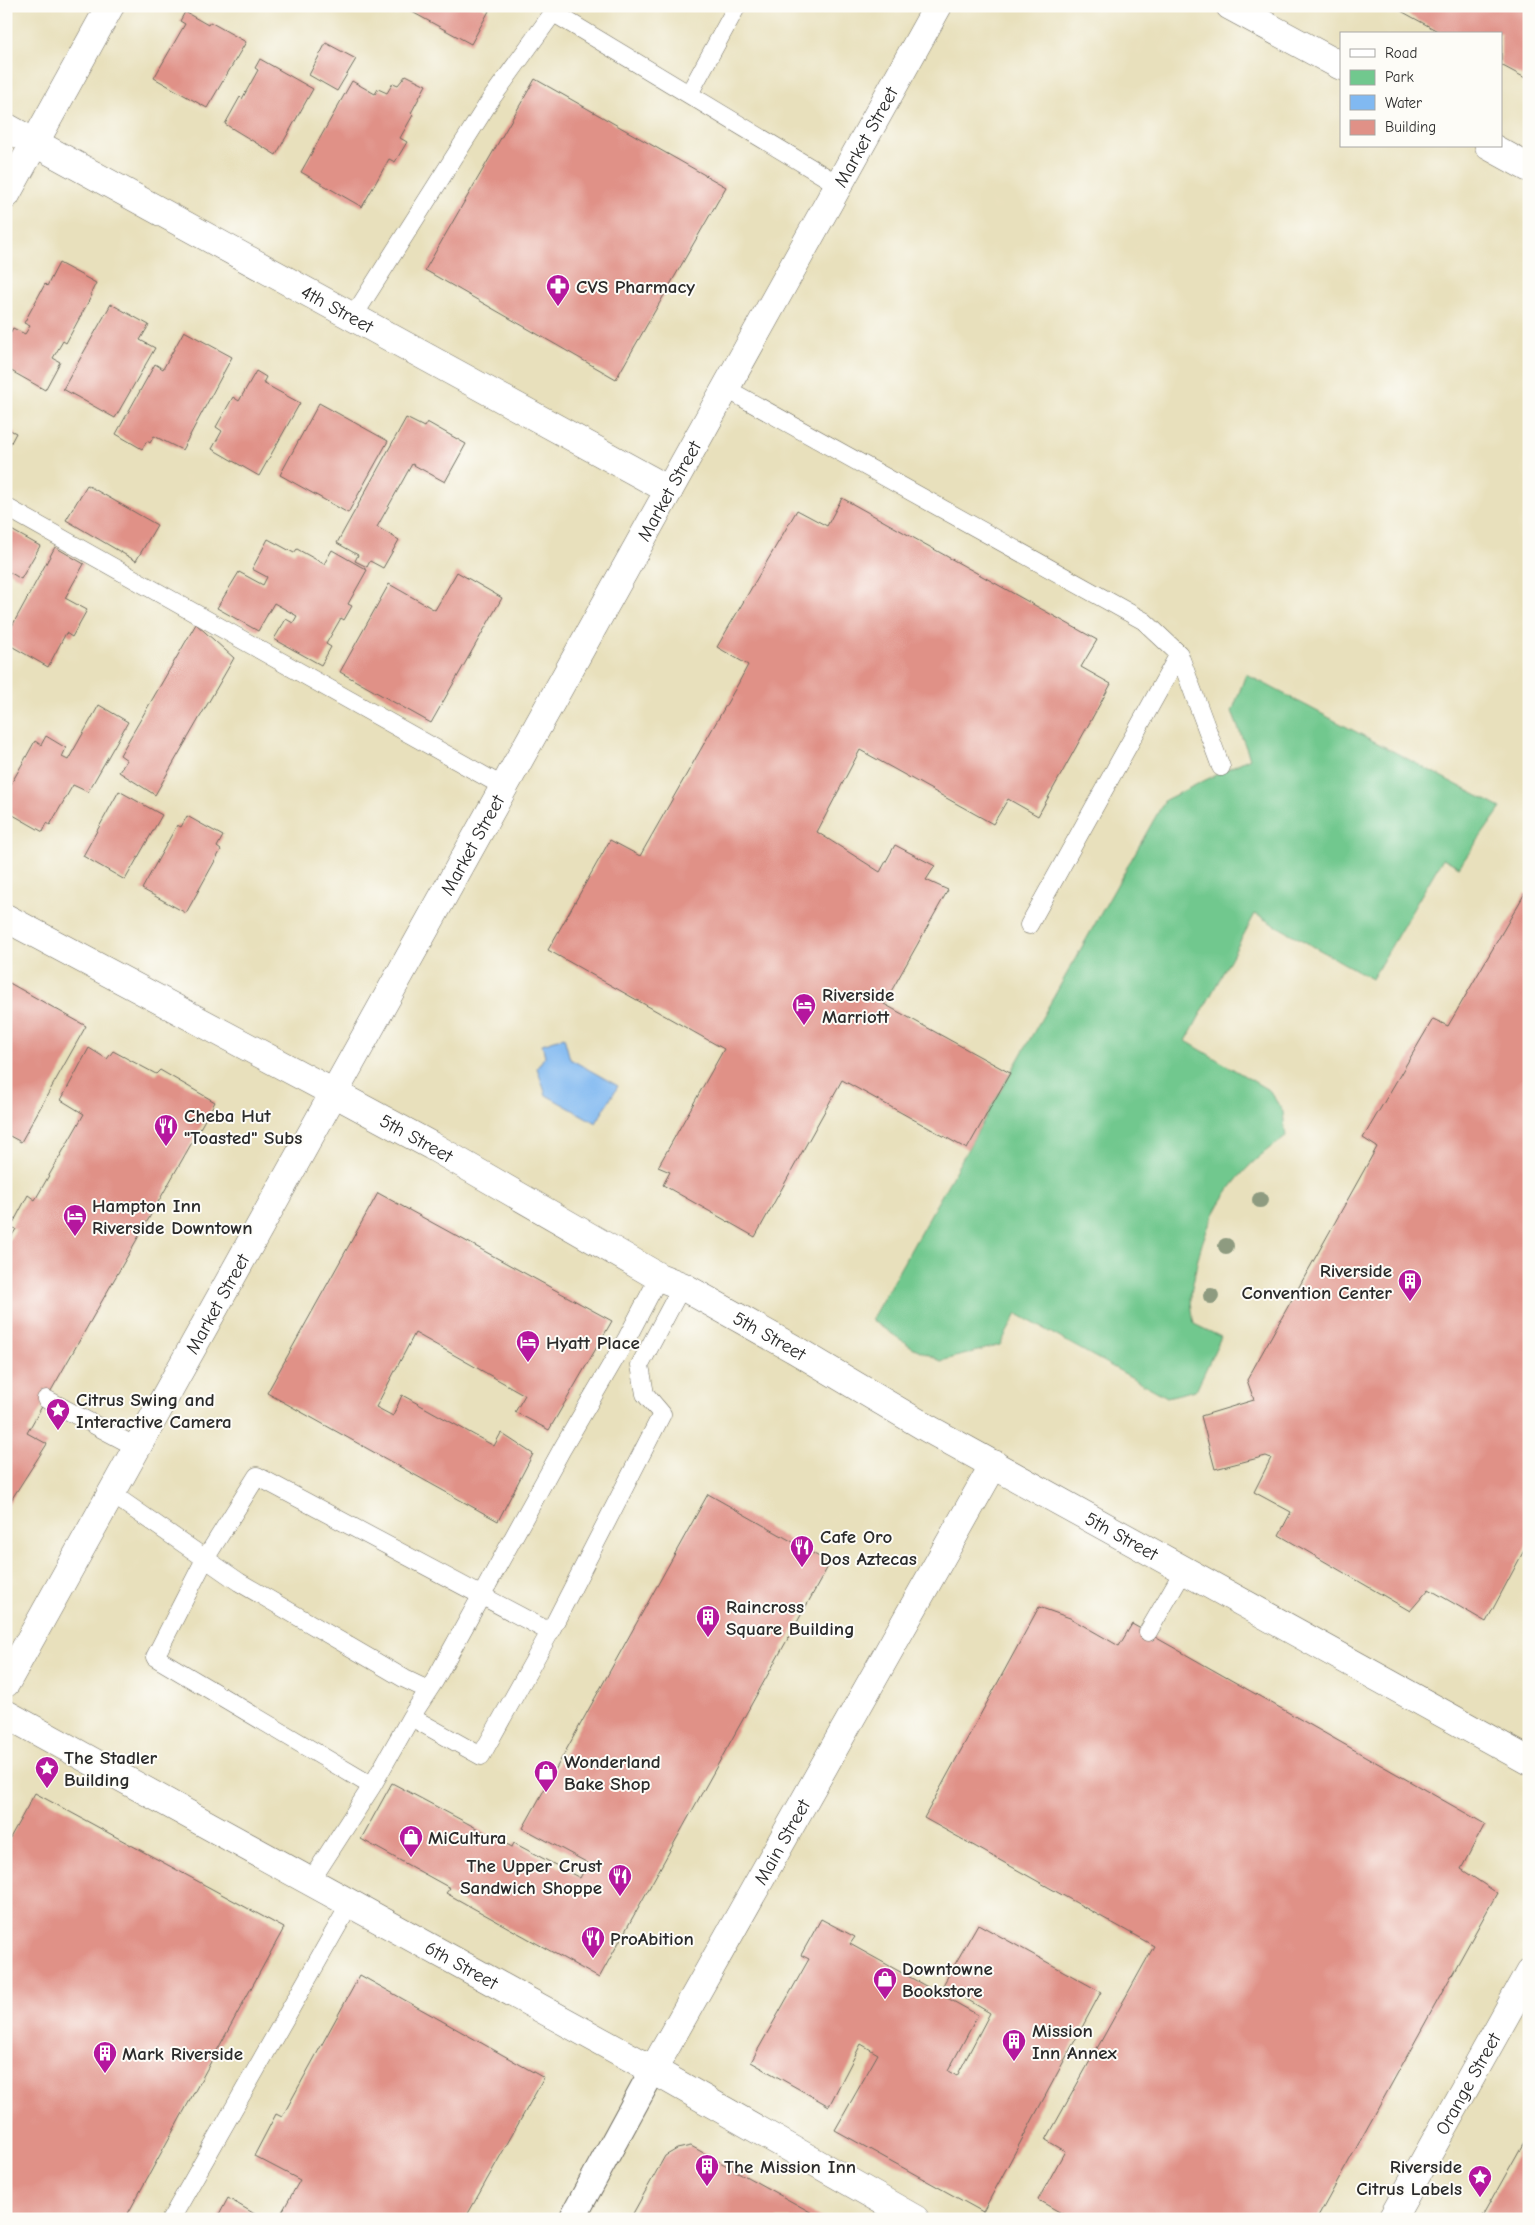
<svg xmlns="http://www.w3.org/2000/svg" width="1535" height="2225" font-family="'Comic Neue',sans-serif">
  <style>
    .green { fill: #71c88e; stroke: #4e7a5c }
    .water { fill: #81b9f1; stroke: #56728e }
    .building { fill: #e09187 }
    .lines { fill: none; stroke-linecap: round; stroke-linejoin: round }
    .service-casing { stroke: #6d6a5e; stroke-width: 19 }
    .pedestrian-casing { stroke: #6d6a5e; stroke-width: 28 }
    .minor-casing { stroke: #6d6a5e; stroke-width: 29 }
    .tertiary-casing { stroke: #6d6a5e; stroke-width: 29 }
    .primary-casing { stroke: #6d6a5e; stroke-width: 29 }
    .service { stroke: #fff; stroke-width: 18 }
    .pedestrian { stroke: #fff; stroke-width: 26 }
    .minor { stroke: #fff; stroke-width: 28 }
    .tertiary { stroke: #fff; stroke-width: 28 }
    .primary { stroke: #fff; stroke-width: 28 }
    .tree { fill: #8e9b80 }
    .labels { text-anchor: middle; stroke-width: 4; stroke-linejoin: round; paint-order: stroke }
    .street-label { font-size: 19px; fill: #2b2b2b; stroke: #fdfcf7 }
    .poi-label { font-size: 19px; font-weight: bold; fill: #2b2b2b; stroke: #fdfcf7; text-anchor: start }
  </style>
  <rect width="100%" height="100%" fill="#fdfcf7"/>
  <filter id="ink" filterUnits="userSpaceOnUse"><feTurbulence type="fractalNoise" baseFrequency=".02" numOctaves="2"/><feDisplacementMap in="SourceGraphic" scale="10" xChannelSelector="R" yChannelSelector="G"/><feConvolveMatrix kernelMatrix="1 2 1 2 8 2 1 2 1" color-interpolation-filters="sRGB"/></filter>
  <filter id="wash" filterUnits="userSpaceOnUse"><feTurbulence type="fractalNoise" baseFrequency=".0096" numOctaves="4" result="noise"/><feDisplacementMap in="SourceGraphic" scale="20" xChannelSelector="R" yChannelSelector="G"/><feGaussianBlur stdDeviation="1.12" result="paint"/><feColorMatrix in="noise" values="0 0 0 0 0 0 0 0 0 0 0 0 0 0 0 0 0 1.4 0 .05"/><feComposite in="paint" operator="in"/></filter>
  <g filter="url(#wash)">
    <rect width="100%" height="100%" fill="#e8e0bc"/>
    <path class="green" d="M1246 674 1501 808 1459 867 1443 858 1372 979 1255 914 1186 1041 1270 1091 1283 1112 1286 1137C1236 1168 1204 1216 1195 1274 1193 1282 1191 1290 1191 1297 1191 1306 1193 1315 1194 1324L1221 1337 1196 1390 1167 1397 1017 1314 1000 1345 941 1361 912 1347 871 1320 1165 800 1250 758 1232 712Z"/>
    <path class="water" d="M564 1037 570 1059 618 1086 596 1123 546 1095 537 1068 545 1056 542 1044Z"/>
    <g id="blocks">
      <path class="building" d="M401 6H481L489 11 471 44Z
        M1392 6H1529V80L1501 65V34H1443Z
        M185 12 208 25 210 22 246 42 207 108 154 78 185 24 180 21Z
        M326 43 356 59 337 91 309 75Z
        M260 59 313 89 276 155 225 124 240 97 242 99 258 70 255 68Z
        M406 75 426 85 411 113 413 115 400 138 407 142 395 162 389 159 362 207 301 172 352 81 375 94 378 89 387 93 393 83 398 85Z
        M535 79 726 187 616 379 425 270Z
        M59 263 96 283 90 295H92L66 343 63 341 53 358 60 362 45 390 6 368V340L13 328 25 334 30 326 24 323 45 284 47 286Z
        M111 304 149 325 140 340 155 348 115 418 63 389Z
        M184 331 232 357 182 450 154 436 150 443 147 441 142 449 116 434 155 364 163 369Z
        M256 371 266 377 263 383 300 403 259 476 212 449 222 431 216 427 233 397 239 401Z
        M319 403 388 441 348 513 280 475Z
        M406 418 424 427 427 422 466 444 445 482 412 464 377 527 399 540 383 568 370 561 367 567 355 561 358 555 337 543Z
        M6 428 16 433 6 452Z
        M87 485 157 525 136 561 66 520Z
        M842 498 1097 640 1081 667 1111 684 1038 816 1008 799 993 824 860 750 817 832 880 872 895 845 935 866 926 880 948 890 884 1004 1010 1073 967 1149 842 1080 755 1237 663 1185 670 1172 658 1167 724 1049 548 950 610 840 640 856 738 684 748 665 717 647 797 510 827 526Z
        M6 527 40 546 21 579 6 570Z
        M268 539 294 553 297 549 324 564 332 550 367 570 348 604 352 606 344 620 341 618 326 644 331 647 321 665 274 639 286 619 293 623 297 616 274 603 258 631 217 608 239 572 263 585 267 577 252 569Z
        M55 547 84 564 65 598 87 610 72 637 66 633 48 667 6 643V637Z
        M457 572 502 598 431 723 340 672 389 584 435 610Z
        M196 624 234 658 155 795 119 772 127 760 120 755Z
        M99 705 128 722 88 792 73 785 50 825 47 823 43 832 6 811V793L35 741 41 745 46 736 66 748 62 757 68 760Z
        M119 791 162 815 125 880 83 856Z
        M187 816 223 836 217 847 221 850 186 913 142 889 177 825 181 827Z
        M1525 893 1529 895V1541L1486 1622 1429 1589 1410 1611 1279 1535 1291 1512 1254 1492 1271 1458 1266 1456 1215 1469 1201 1416 1254 1400 1247 1380 1377 1147 1363 1138 1433 1019 1448 1026Z
        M6 981 86 1026 21 1142 6 1134Z
        M89 1048 107 1059 113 1051 156 1074 160 1070 215 1102 27 1433 47 1444 6 1508V1245L16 1229 11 1227 28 1195 35 1200 84 1114 61 1100Z
        M378 1193 612 1321 549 1430 515 1412 525 1395 415 1333 376 1407 393 1416 402 1395 494 1446 501 1433 533 1454 498 1521 267 1393Z
        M708 1494 830 1563 599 1978 446 1893 450 1888 361 1839 392 1783 512 1847 514 1843 580 1878 588 1863 523 1828Z
        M1039 1607 1070 1618 1119 1646 1132 1624 1485 1824 1461 1869 1497 1893 1317 2219H1072L1038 2200 1065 2151 1046 2140 1154 1946 924 1818Z
        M35 1793 284 1928 125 2219H6V1845Z
        M821 1919 855 1937 850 1944 978 2015 948 2071 957 2076 990 2013 943 1985 978 1924 1101 1992 983 2212 835 2130 878 2054 861 2044 829 2106 751 2062 809 1959 801 1955Z
        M360 1975 544 2078 465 2219H278L300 2180 254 2156 276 2114 282 2117Z
        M1529 2133V2219H1481Z
        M691 2146 823 2219H630L665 2156 677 2149Z
        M228 2198 263 2219H217Z"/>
    </g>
  </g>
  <g filter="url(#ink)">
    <use href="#blocks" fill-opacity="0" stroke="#6d6a5e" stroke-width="1"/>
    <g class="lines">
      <g class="service-casing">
        <path id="service" d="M554 13 839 185
          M689 94 737 6
          M353 317 491 99 558 6
          M725 388 1144 621 1179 654 1221 767
          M6 507 504 787
          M1029 925 1179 654
          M46 1399 138 1448
          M112 1494 239 1582 405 1679 428 1690
          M1148 1632 1184 1570
          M411 1717 481 1756 550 1632 662 1414 645 1394 640 1365 682 1286
          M372 1786 155 1657 205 1559 257 1476 550 1632
          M310 1882 372 1786 411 1717 435 1680 562 1449 627 1338 659 1277
          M171 2219 350 1904"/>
      </g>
      <g class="pedestrian-casing">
        <path id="pedestrian" d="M572 2219 653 2070"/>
      </g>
      <g class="minor-casing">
        <g id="minor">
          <path id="s1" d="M6 127 669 490"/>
          <path d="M6 195 110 6"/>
          <path d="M6 918 334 1093"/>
          <path id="s2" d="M6 1714 653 2070 915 2219"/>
          <path id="s3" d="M653 2070 994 1464"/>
          <path id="s4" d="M1392 2219 1529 1973"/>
        </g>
      </g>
      <g class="tertiary-casing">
        <g id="tertiary">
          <path id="s5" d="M334 1093 432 1146 659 1277 682 1286 794 1349 927 1428 1529 1761"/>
        </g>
      </g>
      <g class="primary-casing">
        <g id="primary">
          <path d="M1230 6 1341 66"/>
          <path d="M1489 146 1529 168"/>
          <path id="s6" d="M6 1683 938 6"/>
        </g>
      </g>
      <use href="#service" class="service"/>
      <use href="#pedestrian" class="pedestrian"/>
      <use href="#minor" class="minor"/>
      <use href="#tertiary" class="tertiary"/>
      <use href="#primary" class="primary"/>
    </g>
    <g class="tree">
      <circle cx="1260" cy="1200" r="8"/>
      <circle cx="1226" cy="1246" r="8"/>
      <circle cx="1211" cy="1296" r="8"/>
    </g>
  </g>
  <defs>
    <g id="pharmacy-pin" transform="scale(1.25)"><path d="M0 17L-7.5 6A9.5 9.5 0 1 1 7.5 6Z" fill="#b5179e" stroke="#fdfcf7"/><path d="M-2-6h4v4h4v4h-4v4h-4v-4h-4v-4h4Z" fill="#fff"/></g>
    <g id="hotel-pin" transform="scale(1.25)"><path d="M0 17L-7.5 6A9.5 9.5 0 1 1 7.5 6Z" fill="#b5179e" stroke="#fdfcf7"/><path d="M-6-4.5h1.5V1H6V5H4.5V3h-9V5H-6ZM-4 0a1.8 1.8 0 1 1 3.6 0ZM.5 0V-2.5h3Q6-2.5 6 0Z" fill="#fff"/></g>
    <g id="restaurant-pin" transform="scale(1.25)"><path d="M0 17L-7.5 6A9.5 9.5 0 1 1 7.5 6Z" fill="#b5179e" stroke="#fdfcf7"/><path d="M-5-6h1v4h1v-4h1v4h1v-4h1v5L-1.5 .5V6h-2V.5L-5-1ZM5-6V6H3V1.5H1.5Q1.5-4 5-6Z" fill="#fff"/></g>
    <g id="building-pin" transform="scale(1.25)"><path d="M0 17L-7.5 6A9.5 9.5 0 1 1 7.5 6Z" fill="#b5179e" stroke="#fdfcf7"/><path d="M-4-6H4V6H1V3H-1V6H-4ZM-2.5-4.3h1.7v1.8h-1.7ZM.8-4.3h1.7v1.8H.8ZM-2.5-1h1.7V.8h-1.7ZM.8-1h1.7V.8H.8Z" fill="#fff"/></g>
    <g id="sight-pin" transform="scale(1.25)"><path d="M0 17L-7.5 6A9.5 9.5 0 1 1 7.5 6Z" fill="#b5179e" stroke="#fdfcf7"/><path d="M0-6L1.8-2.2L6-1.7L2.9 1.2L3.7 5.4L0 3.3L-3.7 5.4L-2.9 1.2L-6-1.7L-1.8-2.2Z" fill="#fff"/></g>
    <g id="shop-pin" transform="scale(1.25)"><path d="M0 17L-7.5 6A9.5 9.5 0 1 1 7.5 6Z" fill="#b5179e" stroke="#fdfcf7"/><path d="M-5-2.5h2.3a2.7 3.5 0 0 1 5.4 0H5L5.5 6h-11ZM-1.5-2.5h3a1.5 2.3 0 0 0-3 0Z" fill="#fff"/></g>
  </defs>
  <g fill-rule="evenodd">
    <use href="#pharmacy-pin" x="558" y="286"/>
    <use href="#hotel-pin" x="804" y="1005"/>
    <use href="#restaurant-pin" x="166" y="1126"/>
    <use href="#hotel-pin" x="75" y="1216"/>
    <use href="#building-pin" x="1410" y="1281"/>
    <use href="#hotel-pin" x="528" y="1342"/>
    <use href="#sight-pin" x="58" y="1410"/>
    <use href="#restaurant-pin" x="802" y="1547"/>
    <use href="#building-pin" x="708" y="1617"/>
    <use href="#sight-pin" x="47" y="1768"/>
    <use href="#shop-pin" x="546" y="1772"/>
    <use href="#shop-pin" x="411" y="1837"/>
    <use href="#restaurant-pin" x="620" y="1876"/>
    <use href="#restaurant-pin" x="593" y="1938"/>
    <use href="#shop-pin" x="885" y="1979"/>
    <use href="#building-pin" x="1014" y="2041"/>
    <use href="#building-pin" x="105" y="2053"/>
    <use href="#building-pin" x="707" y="2166"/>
    <use href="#sight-pin" x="1480" y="2177"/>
  </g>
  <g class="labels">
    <g class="street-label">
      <text dy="7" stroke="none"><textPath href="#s6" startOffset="1769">Market Street</textPath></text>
      <text dy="7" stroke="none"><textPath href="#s1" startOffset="378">4th Street</textPath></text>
      <text dy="7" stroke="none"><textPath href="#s6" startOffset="1364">Market Street</textPath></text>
      <text dy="7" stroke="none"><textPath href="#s6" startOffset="959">Market Street</textPath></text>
      <text dy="7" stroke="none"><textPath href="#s5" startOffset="94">5th Street</textPath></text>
      <text dy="7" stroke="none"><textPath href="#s6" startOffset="434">Market Street</textPath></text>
      <text dy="7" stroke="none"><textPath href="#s5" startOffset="499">5th Street</textPath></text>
      <text dy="7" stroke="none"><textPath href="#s5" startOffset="904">5th Street</textPath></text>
      <text dy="7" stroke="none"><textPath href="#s3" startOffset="262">Main Street</textPath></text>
      <text dy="7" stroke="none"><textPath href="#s2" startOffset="520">6th Street</textPath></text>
      <text dy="7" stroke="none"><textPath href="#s4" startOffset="155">Orange Street</textPath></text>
    </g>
    <g class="poi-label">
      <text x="576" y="293">CVS Pharmacy</text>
      <text x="822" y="1001">Riverside<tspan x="822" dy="22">Marriott</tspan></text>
      <text x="184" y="1122">Cheba Hut<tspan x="184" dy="22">"Toasted" Subs</tspan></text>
      <text x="92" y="1212">Hampton Inn<tspan x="92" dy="22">Riverside Downtown</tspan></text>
      <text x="1392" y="1277" text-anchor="end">Riverside<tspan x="1392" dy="22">Convention Center</tspan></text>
      <text x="546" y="1349">Hyatt Place</text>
      <text x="76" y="1406">Citrus Swing and<tspan x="76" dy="22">Interactive Camera</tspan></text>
      <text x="820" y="1543">Cafe Oro<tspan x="820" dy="22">Dos Aztecas</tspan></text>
      <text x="726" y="1613">Raincross<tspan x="726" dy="22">Square Building</tspan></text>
      <text x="64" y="1764">The Stadler<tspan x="64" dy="22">Building</tspan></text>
      <text x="564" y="1768">Wonderland<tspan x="564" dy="22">Bake Shop</tspan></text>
      <text x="428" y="1844">MiCultura</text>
      <text x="602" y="1872" text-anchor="end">The Upper Crust<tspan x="602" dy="22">Sandwich Shoppe</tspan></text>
      <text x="610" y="1945">ProAbition</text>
      <text x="902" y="1975">Downtowne<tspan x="902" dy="22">Bookstore</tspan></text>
      <text x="1032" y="2037">Mission<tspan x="1032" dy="22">Inn Annex</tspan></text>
      <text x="122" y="2060">Mark Riverside</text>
      <text x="724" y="2173">The Mission Inn</text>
      <text x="1462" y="2173" text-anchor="end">Riverside<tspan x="1462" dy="22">Citrus Labels</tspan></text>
    </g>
  </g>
  <rect width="1535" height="2225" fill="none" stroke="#fdfcf7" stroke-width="25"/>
  <rect x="1340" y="32" width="162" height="115" fill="#fdfcf7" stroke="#a9a8a5"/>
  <rect x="1350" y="49" width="25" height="8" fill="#ffffff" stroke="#a9a8a5"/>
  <text x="1385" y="58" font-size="15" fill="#2b2b2b">Road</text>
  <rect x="1350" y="70" width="25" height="15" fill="#71c88e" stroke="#a9a8a5"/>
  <text x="1385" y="82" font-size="15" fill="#2b2b2b">Park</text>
  <rect x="1350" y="95" width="25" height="15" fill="#81b9f1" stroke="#a9a8a5"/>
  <text x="1385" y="108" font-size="15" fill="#2b2b2b">Water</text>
  <rect x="1350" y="120" width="25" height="15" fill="#e09187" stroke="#a9a8a5"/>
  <text x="1385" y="132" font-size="15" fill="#2b2b2b">Building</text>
</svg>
